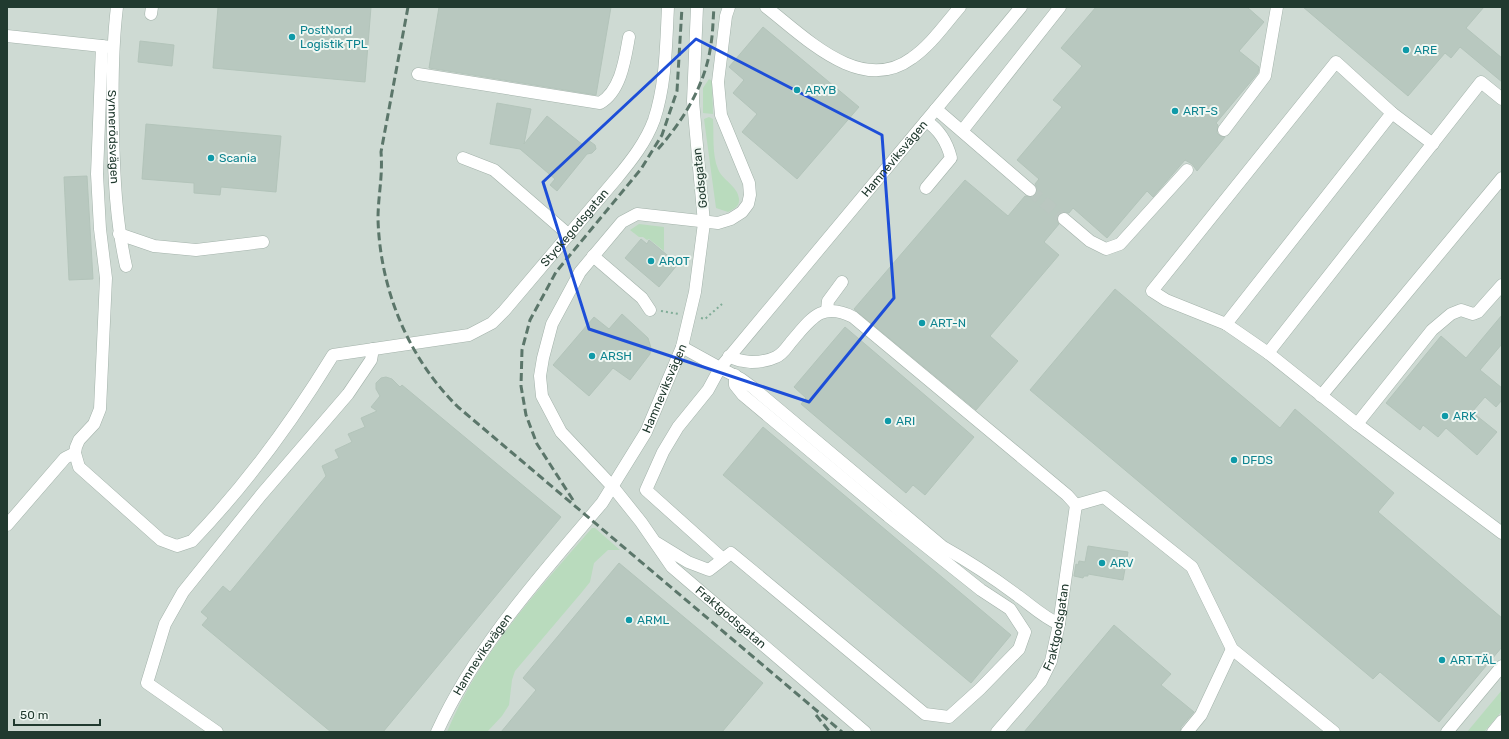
<svg xmlns="http://www.w3.org/2000/svg" width="1509" height="739" font-family="Rubik,sans-serif">
  <style>
    .built { fill: #cedad3 }
    .green { fill: #b9dbbd }
    .building { fill: #b8c8bf; stroke: #b3c4ba }
    .lines { fill: none; stroke-linecap: round; stroke-linejoin: round }
    .minor-tunnel { stroke: #bac7c0; stroke-width: 12; stroke-dasharray: 12 6; stroke-linecap: butt }
    .minor-casing { stroke: #a3b2aa; stroke-width: 13 }
    .path { stroke: #81ad98; stroke-width: 2; stroke-dasharray: 2 3; stroke-linecap: butt }
    .minor { stroke: #fff; stroke-width: 12 }
    .rail { stroke: #5b766a; stroke-width: 3; stroke-dasharray: 8 4; stroke-linecap: butt }
    .marked { fill: none; stroke: #1d4ed8; stroke-width: 3; stroke-linejoin: round }
    .culture-dot { fill: #0f9aa8; stroke: #f0f7f2; stroke-width: 1.5 }
    .labels { text-anchor: middle; stroke-width: 4; stroke-linejoin: round; paint-order: stroke }
    .culture-label { font-size: 12px; fill: #0d838f; stroke: #f0f7f2; text-anchor: start }
    .street-label { font-size: 12px; fill: #213a2f; stroke: #f0f7f2 }
  </style>
  <rect width="100%" height="100%" fill="#e0eae4"/>
  <path class="built" d="M7 7H1502V732H7Z"/>
  <path class="green" d="M709 79 712 81 713 114 703 113V88Z
    M709 117 713 119C714 135 712 155 718 169 722 180 738 186 739 199 740 206 734 209 728 212L716 208 704 119Z
    M639 224 664 227V251L649 239 647 240 643 237H639L630 230Z
    M592 528H595L620 550H608L594 563 590 582 582 592 515 671 512 680 509 705 502 716 487 732H447C479 654 537 591 592 528Z
    M1502 690V711L1484 732H1467Z"/>
  <path class="building" d="M218 7H371L365 82 213 68Z
    M439 7H611L596 95 429 68Z
    M1096 7H1247L1264 22 1239 51 1259 67 1258 73 1216 123 1218 125 1217 133 1220 136 1225 137 1197 171 1192 164 1185 160 1153 197 1147 191 1107 238 1073 208 1069 213 1062 212 1058 214 1057 221 1059 224 1044 242 1059 255 990 336 1018 361 976 410 854 309 965 180 1008 216 1025 196 1032 197 1036 195 1037 188 1035 184 1039 179 1017 160 1062 107 1053 100 1082 66 1061 48Z
    M1303 7H1484L1466 28 1502 58V82L1460 47 1451 58 1445 53 1408 96Z
    M763 27 859 107 797 179 742 132 757 114 733 93 744 80 729 67Z
    M140 41 174 45 172 66 138 62Z
    M497 103 531 109 524 144 547 116 583 145 588 140 595 145 596 149 592 153 587 154 557 191 550 185 555 179 520 149 490 144Z
    M146 124 281 136 276 192 221 187 220 195 194 193V183L142 179Z
    M87 176 93 279 69 280 64 177Z
    M641 239 647 244 649 240 678 264 659 287 625 258Z
    M1115 289 1280 428 1295 409 1394 493 1378 512 1502 618V647L1439 722 1380 672 1373 679 1030 390Z
    M622 314 648 338 651 348 650 354 630 380 613 368 589 396 553 365 594 317 609 329Z
    M1502 315V344L1480 370 1502 388V400L1496 407 1485 397 1472 412 1497 432 1477 455 1446 428 1438 437 1423 425 1420 430 1386 403 1441 336 1466 358Z
    M845 327 974 437 925 495 913 485 906 493 801 404 806 398 794 387Z
    M386 377 392 379 400 387 402 385 561 517 383 732H331L202 625 208 618 201 612 223 586 230 592 326 476 322 466 339 458 335 450 352 442 348 434 365 427 361 418 377 411 371 407 380 396 376 389V383L381 378Z
    M763 427 1011 635 971 683 723 475Z
    M1088 546 1128 552 1123 580 1088 574V576H1084L1083 578 1074 576 1076 564 1078 565 1079 561 1085 562Z
    M619 563 763 683 722 732H501L536 690 523 678Z
    M1114 625 1171 674 1161 685 1194 712 1181 727 1180 732H1024Z"/>
  <g class="lines">
    <path class="minor-tunnel" d="M1030 190 1064 219"/>
    <g class="minor-casing">
      <g id="minor">
        <path id="s1" d="M117 7C112 48 112 90 113 132 114 177 116 222 126 266"/>
        <path id="s2" d="M729 7 726 16 718 82 721 115 749 183 750 195 748 204 742 212 731 219 718 223 637 214 622 222 580 272 552 324 543 358 540 376 542 396 561 432 613 487 641 522 672 567 865 732"/>
        <path d="M766 7C805 37 861 96 912 58 931 45 945 24 960 7"/>
        <path d="M151 14 152 7"/>
        <path d="M7 36 111 47"/>
        <path id="s3" d="M102 46 97 174 100 229 106 278 100 409 94 424 79 440 76 447 75 453 79 467 161 540 177 546 192 541C246 485 292 422 333 355L469 335 492 323 504 311 616 179C631 161 646 142 654 120 666 84 666 45 668 7"/>
        <path d="M418 74 600 103C621 91 625 59 629 37"/>
        <path d="M936 109 1030 190"/>
        <path d="M1392 113 1336 62 1152 291 1166 300 1226 324 1268 353 1357 424 1502 533"/>
        <path d="M1224 130 1265 76 1277 7"/>
        <path d="M962 131 1060 7"/>
        <path d="M463 158 494 170 569 235"/>
        <path d="M926 188 951 158C947 142 940 130 926 121"/>
        <path d="M1064 219 1090 241 1106 249 1120 244 1187 170"/>
        <path d="M119 234 154 246 196 250 263 242"/>
        <path d="M593 256 642 298 650 310"/>
        <path d="M827 310 828 301 842 282"/>
        <path d="M1226 324 1392 113 1433 144"/>
        <path id="s4" d="M682 347 720 368 1021 7"/>
        <path d="M1268 353 1481 82 1502 99"/>
        <path d="M729 356C737 361 743 361 752 362 760 362 770 360 776 357 783 354 787 347 791 342 811 319 821 301 853 317L1067 495 1076 505"/>
        <path d="M1321 396 1502 178"/>
        <path d="M1357 424 1432 330 1451 314 1461 310 1473 314 1478 312 1502 285"/>
        <path d="M1076 505 1104 497 1192 567 1232 649 1334 732"/>
        <path d="M7 525 65 458 75 453"/>
        <path d="M657 543 688 562 709 570 731 553 925 714 949 717 980 689 1019 649 1025 632 1010 609 981 590 888 516 743 395 735 385V375"/>
        <path d="M723 559 646 490 663 452 678 427 708 390 720 368 741 379 752 387 943 547C970 562 994 578 1018 596 1032 606 1043 617 1059 624"/>
        <path d="M217 732 147 683 165 624 183 592 261 495 348 394 371 360 373 349"/>
        <path id="s5" d="M437 732C477 645 541 575 602 503L646 432 682 347 695 292 704 223 693 101 697 7"/>
        <path id="s6" d="M997 732 1041 681 1051 661 1059 624 1076 505"/>
        <path d="M1187 732 1201 715 1232 649"/>
        <path d="M1447 732 1502 666"/>
        <path d="M1493 732 1502 721"/>
      </g>
    </g>
    <path class="path" d="M661 311 679 314
      M701 318 705 319 722 304"/>
    <use href="#minor" class="minor"/>
    <path class="rail" d="M408 7 381 152C383 176 378 196 378 219 380 289 408 358 458 407L842 732
      M658 149C684 120 706 83 711 44 713 32 713 19 714 7
      M573 500 537 444 526 415 521 386 522 350 530 320 556 272 641 169 662 135 677 91 682 7
      M816 715 830 732"/>
  </g>
  <path class="marked" d="M696 39 882 135 894 298 809 402 589 329 543 182Z"/>
  <g class="culture-dot">
    <circle cx="292" cy="37" r="4"/>
    <circle cx="1406" cy="50" r="4"/>
    <circle cx="797" cy="90" r="4"/>
    <circle cx="1175" cy="111" r="4"/>
    <circle cx="211" cy="158" r="4"/>
    <circle cx="651" cy="261" r="4"/>
    <circle cx="922" cy="323" r="4"/>
    <circle cx="592" cy="356" r="4"/>
    <circle cx="1445" cy="416" r="4"/>
    <circle cx="888" cy="421" r="4"/>
    <circle cx="1234" cy="460" r="4"/>
    <circle cx="1102" cy="563" r="4"/>
    <circle cx="629" cy="620" r="4"/>
    <circle cx="1442" cy="660" r="4"/>
  </g>
  <g class="labels">
    <g class="culture-label">
      <text x="300" y="34">PostNord<tspan x="300" dy="14">Logistik TPL</tspan></text>
      <text x="1414" y="54">ARE</text>
      <text x="805" y="94">ARYB</text>
      <text x="1183" y="115">ART-S</text>
      <text x="219" y="162">Scania</text>
      <text x="659" y="265">AROT</text>
      <text x="930" y="327">ART-N</text>
      <text x="600" y="360">ARSH</text>
      <text x="1453" y="420">ARK</text>
      <text x="896" y="425">ARI</text>
      <text x="1242" y="464">DFDS</text>
      <text x="1110" y="567">ARV</text>
      <text x="637" y="624">ARML</text>
      <text x="1450" y="664">ART TÄL</text>
    </g>
    <g class="street-label">
      <text dy="4" stroke="none"><textPath href="#s1" startOffset="130">Synnerödsvägen</textPath></text>
      <text dy="4" stroke="none"><textPath href="#s4" startOffset="316">Hamneviksvägen</textPath></text>
      <text transform="translate(700 178) rotate(-96)" y="4">Godsgatan</text>
      <text dy="4" stroke="none"><textPath href="#s3" startOffset="1096">Styckegodsgatan</textPath></text>
      <text dy="4" stroke="none"><textPath href="#s5" startOffset="414">Hamneviksvägen</textPath></text>
      <text dy="4" stroke="none"><textPath href="#s2" startOffset="830">Fraktgodsgatan</textPath></text>
      <text dy="4" stroke="none"><textPath href="#s6" startOffset="124">Fraktgodsgatan</textPath></text>
      <text dy="4" stroke="none"><textPath href="#s5" startOffset="90">Hamneviksvägen</textPath></text>
    </g>
  </g>
  <rect width="1509" height="739" fill="none" stroke="#213a2f" stroke-width="16"/>
  <path d="M14 719v6h86v-6" fill="none" stroke="#213a2f" stroke-width="2"/>
  <text x="20" y="719" font-size="12" fill="#213a2f" stroke="#f0f7f2" stroke-width="3" paint-order="stroke">50 m</text>
</svg>
